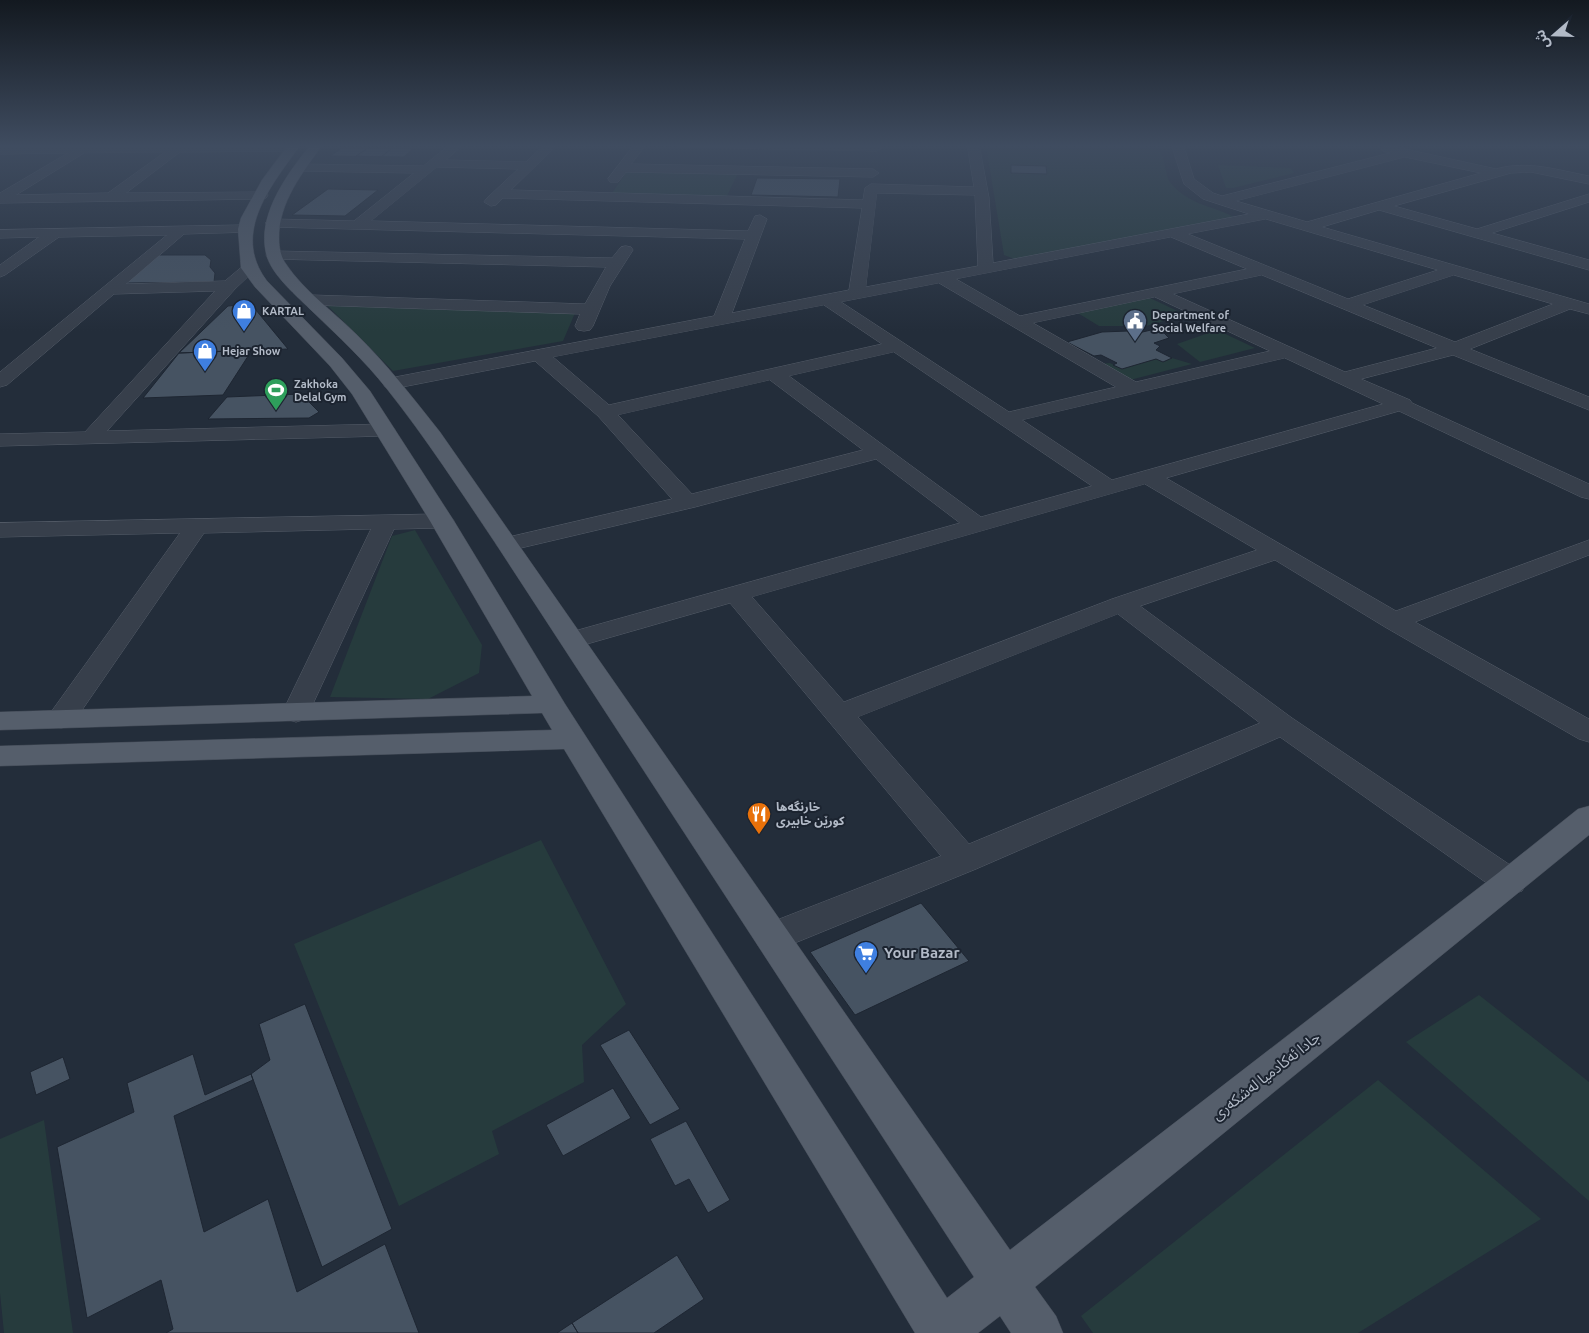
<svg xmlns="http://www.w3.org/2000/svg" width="1589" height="1333" font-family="Ubuntu,'Noto Sans Arabic',sans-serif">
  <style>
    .green { fill: #263b3d }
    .building { fill: #465362; stroke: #1e2632 }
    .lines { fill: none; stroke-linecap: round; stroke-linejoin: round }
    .minor-casing { stroke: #555d69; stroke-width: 1 }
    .major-casing { stroke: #404854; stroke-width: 1 }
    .minor { fill: #373f4b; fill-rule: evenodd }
    .major { fill: #555e6b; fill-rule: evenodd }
    .labels { text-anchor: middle; stroke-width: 4; stroke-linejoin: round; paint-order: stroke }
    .far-poi-label { font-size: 11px; font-weight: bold; fill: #b2bac7; stroke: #1c2430; text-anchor: start }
    .poi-label { font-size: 12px; font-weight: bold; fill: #b2bac7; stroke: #1c2430; text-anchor: start }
    .near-poi-label { font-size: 15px; font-weight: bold; fill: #b2bac7; stroke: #1c2430; text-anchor: start }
    .near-street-label { font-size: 15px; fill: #b2bac7; stroke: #1c2430 }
  </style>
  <rect width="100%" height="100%" fill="#232d3a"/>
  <path class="green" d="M991 144 1137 145C1161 149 1161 146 1166 171 1167 174 1167 179 1170 182 1189 206 1213 205 1236 218L1017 260 1004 255 986 146Z
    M1218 165 1291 168 1294 173 1233 188H1226Z
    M628 170 738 173 726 198 610 196Z
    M1150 298 1186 315 1146 326H1099L1076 312Z
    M328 306 575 313 563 341 393 371Z
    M1217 330 1255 348 1200 362 1177 344Z
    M1172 358 1192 364 1130 380 1099 364 1110 363 1122 369 1156 359 1163 362Z
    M415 530 482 645 479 673 428 699 330 697 392 536Z
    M541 840 626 1004 582 1045 584 1082 492 1131 499 1154 399 1206 294 944Z
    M1479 995 1589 1082V1201L1406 1042Z
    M1378 1080 1541 1219 1358 1333H1093L1081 1316Z
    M44 1120 73 1333H4L0 1293V1139Z"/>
  <path class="building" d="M342 148H368L413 149 404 157 330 156Z
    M368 148H392L381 157 356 156Z
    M1011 165 1046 166 1047 174 1011 173Z
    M757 178 840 179 838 197 751 195Z
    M328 189 378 190 345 216 292 215Z
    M157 255H205L211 260 210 267 215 273 214 282 126 283Z
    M251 304 288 349 179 353 228 306Z
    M1151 330 1164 333 1169 338 1154 343 1160 346 1156 350 1172 358 1163 362 1156 359 1122 369 1113 365 1117 363 1101 355 1094 356 1067 342 1102 332 1128 331 1134 334Z
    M252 350 223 395 143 398 179 353Z
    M301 394 319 412 309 418 208 419 227 397Z
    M921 903 969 961 855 1015 810 952Z
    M305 1004 392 1229 322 1267 251 1074 270 1060 259 1024Z
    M629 1030 680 1109 650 1125 600 1045Z
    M193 1054 205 1095 251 1074 253 1080 174 1116 204 1232 268 1199 297 1292 385 1244 419 1333H166L173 1329 161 1280 87 1318 57 1147 134 1112 127 1083Z
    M63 1057 70 1079 36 1095 30 1072Z
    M613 1088 631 1118 563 1156 546 1125Z
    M686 1121 730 1200 708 1213 689 1179 675 1186 650 1139Z
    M677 1255 704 1299 654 1333H578L572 1323Z
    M572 1323 578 1333H557Z"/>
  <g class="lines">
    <g class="minor-casing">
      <path id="minor" d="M176 144 291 145 297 148 291 151 180 152 126 193 266 192 268 195 266 198 261 199 0 203V193L68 153 0 154V146ZM165 152 108 193 16 195 84 153Z
        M451 144H464L446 160 526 162 545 144H558L511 190 863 200 865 188 871 184 974 187 967 144H979L989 198 993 263 1249 214 1203 199 1184 184 1171 144H1183L1194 179 1213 193 1222 196 1390 153 1383 151 1381 149 1387 145 1496 169C1528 160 1557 170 1589 176V184L1531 172 1511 173 1394 206 1477 229 1589 194V202L1492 233 1589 260V270L1379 210 1322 227 1589 304V314L1570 309 1470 349 1589 397V410L1453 355 1361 379 1410 400 1412 403 1589 484V499L1581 497 1399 411 1166 478 1396 611 1589 540V555L1415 622 1589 719V742L1579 739 1385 627 1275 560 1140 606 1292 718 1522 873 1527 882 1522 891 1510 895 1498 891 1280 737 976 869 785 947 772 951 759 947 754 937 759 927 941 856 730 603 573 648 564 646 560 640 564 634 960 523 876 459 695 507 508 551 500 549 496 544 500 539 672 499 598 416 535 361 392 389 385 387 383 383 385 379 714 316 745 239 272 227 265 223 272 219 354 221 414 173 301 171 297 170 295 167 297 164 423 166ZM1405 157 1481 173 1307 222 1236 201ZM437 167 518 169 486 199 484 202 491 206 496 205 503 198 862 208 849 290 732 313 767 219 760 215 755 216 748 231 371 221ZM877 193 975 195 978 266 866 287ZM1266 219 1438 270 1348 299 1188 234ZM1171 237 1247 269 1020 316 956 279ZM1262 275 1437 348 1345 372 1173 294ZM1454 275 1553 304 1455 342 1363 305ZM939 283 1116 387 1009 412 841 302ZM1155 297 1270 351 1136 382 1033 323ZM824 305 882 344 609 405 553 357ZM894 352 1092 486 981 517 789 376ZM1285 358 1383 404 1112 480 1022 420ZM770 380 863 450 692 494 618 415ZM1145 484 1257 550 1112 599 844 702 752 597ZM1118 614 1260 723 969 844 858 717Z
        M635 144H647L631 164 873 169 879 173 873 177 626 172 618 182H610L608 179Z
        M675 144H849L876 145 882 148 876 151 681 147Z
        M245 225 250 226 252 229 250 232 184 234 126 284 225 281 244 265H254L257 268 235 289 107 431 385 424 392 426 395 430 392 434 385 436 0 446V434L85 432 215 291 114 294 7 385 0 387V372L167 235 59 237 5 275 0 277V265L39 237 0 238V230Z
        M626 246 631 247 633 250 610 286 593 326 590 330 584 331 578 330 575 326 580 314 311 305 305 303 303 300 305 297 311 295 585 304 606 267 273 259 268 258 266 255 268 252 273 251 612 258 621 247Z
        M442 514 450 516 454 521 450 526 442 528 394 529 306 719 296 722 286 719 282 713 371 529 204 533 71 726 61 728 51 726 46 719 180 533 0 537V523Z"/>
    </g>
    <g class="major-casing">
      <path id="major" d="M289 144H301C273 184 230 232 267 281L342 358 370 391 454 521 565 704 947 1298 974 1277 496 544C461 492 426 438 387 389 365 361 338 336 313 312 298 297 270 274 266 253 257 214 288 173 311 144H323C303 172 278 203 279 239 279 248 281 257 286 264 304 291 333 311 356 334 387 364 413 398 440 432L1010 1250 1498 873 1578 809 1589 806V835L1035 1287 1056 1316 1063 1333H1011L1000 1316 978 1333H915L564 749 0 766V746L552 730 542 713 0 730V712L532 696 430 521 352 394 330 366 255 287 241 268 238 229 241 218 262 180Z"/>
    </g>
    <use href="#minor" class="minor"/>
    <use href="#major" class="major"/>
  </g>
  <linearGradient id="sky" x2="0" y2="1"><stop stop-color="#131920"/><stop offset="0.44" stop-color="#3f4c60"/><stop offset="1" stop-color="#3f4c60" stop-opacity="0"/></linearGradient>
  <rect width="1589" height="331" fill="url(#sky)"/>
  <defs>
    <g id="shop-pin" transform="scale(1.25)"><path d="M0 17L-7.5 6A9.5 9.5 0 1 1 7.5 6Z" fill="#3f7fe0" stroke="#1c2430"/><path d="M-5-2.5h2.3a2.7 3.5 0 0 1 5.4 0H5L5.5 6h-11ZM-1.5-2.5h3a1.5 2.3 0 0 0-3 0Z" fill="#fff"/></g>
    <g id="civic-pin" transform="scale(1.25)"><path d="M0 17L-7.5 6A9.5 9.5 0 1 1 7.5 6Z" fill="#5c6f8a" stroke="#1c2430"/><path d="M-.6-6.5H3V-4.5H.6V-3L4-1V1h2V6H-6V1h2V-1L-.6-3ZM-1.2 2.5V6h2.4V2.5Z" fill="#fff"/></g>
    <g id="stadium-pin" transform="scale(1.25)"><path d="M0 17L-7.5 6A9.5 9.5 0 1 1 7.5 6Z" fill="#2e9e5b" stroke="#1c2430"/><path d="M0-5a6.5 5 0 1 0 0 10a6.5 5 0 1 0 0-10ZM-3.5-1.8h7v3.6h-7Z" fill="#fff"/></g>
    <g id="restaurant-pin" transform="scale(1.25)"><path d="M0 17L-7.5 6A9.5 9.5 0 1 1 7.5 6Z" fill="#e8710a" stroke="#1c2430"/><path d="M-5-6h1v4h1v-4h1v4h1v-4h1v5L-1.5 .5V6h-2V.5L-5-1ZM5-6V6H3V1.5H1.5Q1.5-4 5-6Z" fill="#fff"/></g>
    <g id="supermarket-pin" transform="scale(1.25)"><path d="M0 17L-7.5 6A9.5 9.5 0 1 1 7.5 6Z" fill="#3f7fe0" stroke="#1c2430"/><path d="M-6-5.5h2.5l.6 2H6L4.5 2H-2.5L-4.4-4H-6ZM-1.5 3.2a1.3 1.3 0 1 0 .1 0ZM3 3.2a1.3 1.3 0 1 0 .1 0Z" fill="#fff"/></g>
  </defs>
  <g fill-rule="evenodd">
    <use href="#shop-pin" x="244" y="311"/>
    <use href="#civic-pin" x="1135" y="321"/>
    <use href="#shop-pin" x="205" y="351"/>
    <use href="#stadium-pin" x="276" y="390"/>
    <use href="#restaurant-pin" x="759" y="814"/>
    <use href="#supermarket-pin" x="866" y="953"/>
  </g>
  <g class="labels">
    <g class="far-poi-label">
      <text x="262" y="315">KARTAL</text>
      <text x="1152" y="319">Department of<tspan x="1152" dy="13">Social Welfare</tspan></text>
      <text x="222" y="355">Hejar Show</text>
      <text x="294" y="388">Zakhoka<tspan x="294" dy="13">Delal Gym</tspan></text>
    </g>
    <g class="poi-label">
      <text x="776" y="811">خارنگه‌ها<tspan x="776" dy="14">كورێن خابيرى</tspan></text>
    </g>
    <g class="near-poi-label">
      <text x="884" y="958">Your Bazar</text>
    </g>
    <g class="near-street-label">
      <text transform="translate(1266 1076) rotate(-38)" y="5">جادا ئه‌كادميا له‌شكه‌رى</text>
    </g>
  </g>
  <g transform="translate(1554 35) rotate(250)" stroke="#1c2430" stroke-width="4" paint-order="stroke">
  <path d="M0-4L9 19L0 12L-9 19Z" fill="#b2bac7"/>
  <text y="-8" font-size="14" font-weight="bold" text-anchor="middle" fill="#b2bac7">ش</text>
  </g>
</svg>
